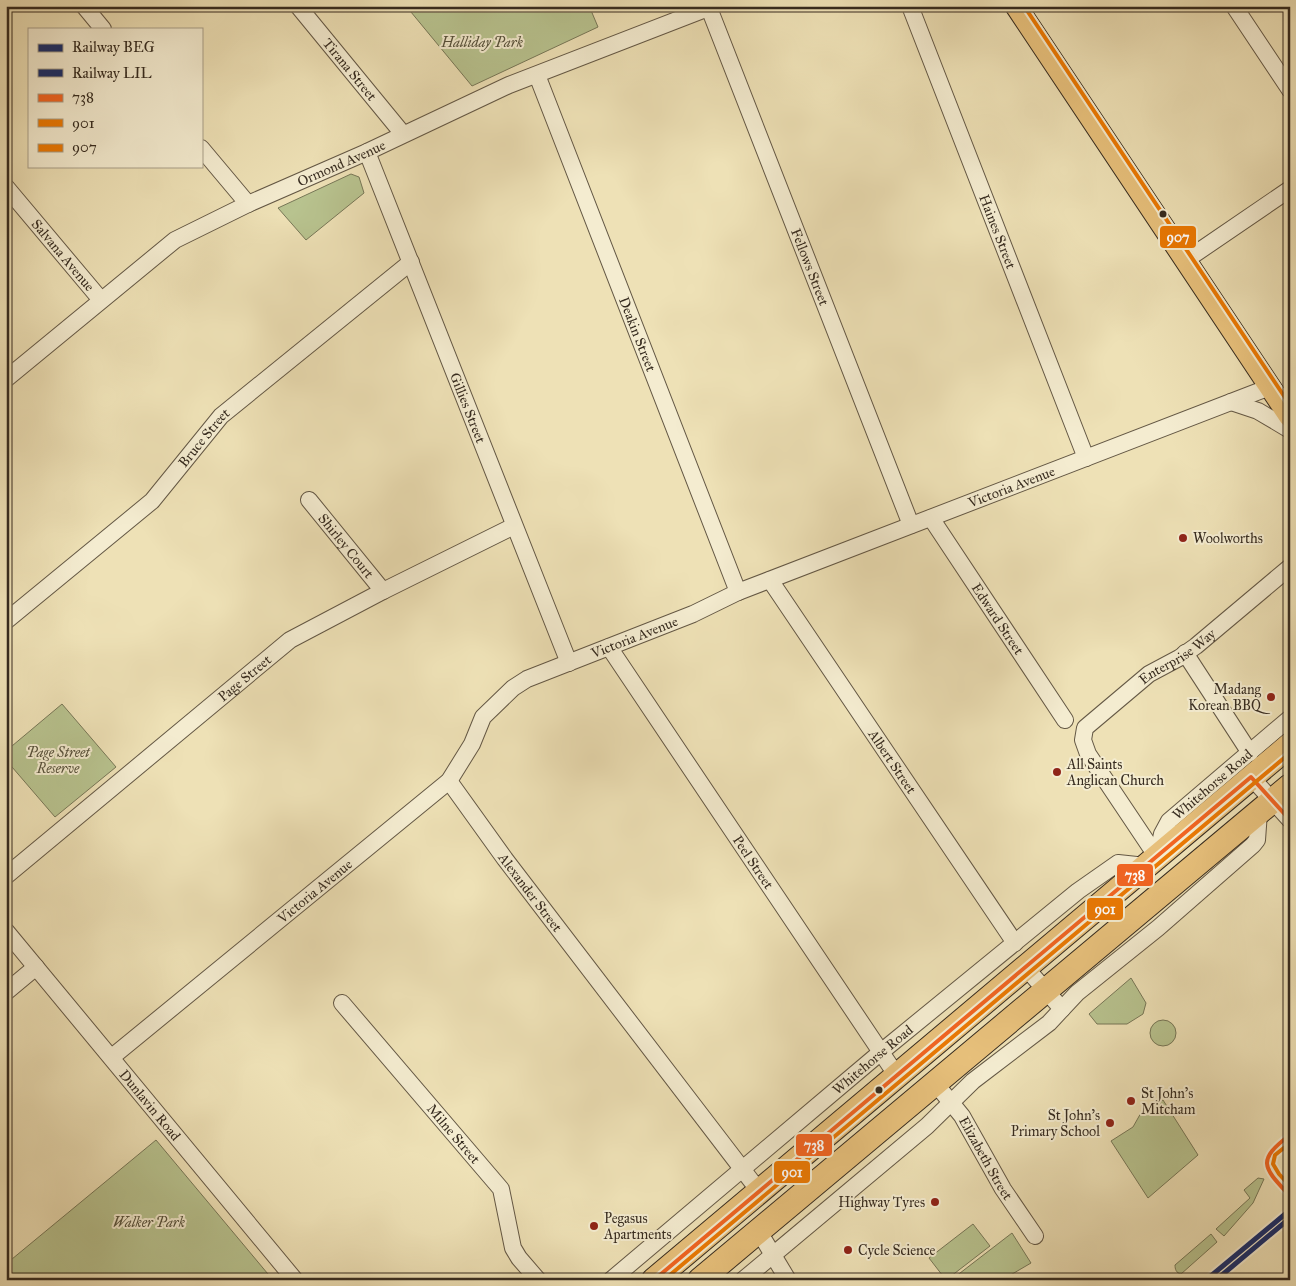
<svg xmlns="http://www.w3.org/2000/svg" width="1296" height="1286" font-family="'IM FELL Great Primer',serif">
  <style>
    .green { fill: #b8c38f; stroke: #777757 }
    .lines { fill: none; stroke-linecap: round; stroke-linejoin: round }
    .minor-casing { stroke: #645845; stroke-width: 18 }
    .major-casing { stroke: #362b1f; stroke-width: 23 }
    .highway-casing { stroke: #362b1f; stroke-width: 26 }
    .minor { stroke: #f4ecd0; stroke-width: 16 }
    .major { stroke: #e7c07b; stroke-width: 21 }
    .highway { stroke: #e7c07b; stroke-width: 24 }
    .bus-1-casing { stroke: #f4ecd0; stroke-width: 8 }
    .bus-2-casing { stroke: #f4ecd0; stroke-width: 8 }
    .bus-3-casing { stroke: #f4ecd0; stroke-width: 8 }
    .bus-1 { stroke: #f26522; stroke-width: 4 }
    .bus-2 { stroke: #eb7903; stroke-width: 4 }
    .bus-3 { stroke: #eb7903; stroke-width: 4 }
    .rail-1-casing { stroke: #f4ecd0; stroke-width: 9 }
    .rail-2-casing { stroke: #f4ecd0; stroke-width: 9 }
    .rail-1 { stroke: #152c6b; stroke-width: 5 }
    .rail-2 { stroke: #152c6b; stroke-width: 5 }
    .bus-dot { fill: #362b1f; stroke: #f4ecd0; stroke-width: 2 }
    .poi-dot { fill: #8f2418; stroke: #f4ecd0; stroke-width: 2 }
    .labels { text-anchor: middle; stroke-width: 4; stroke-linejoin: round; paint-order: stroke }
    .park-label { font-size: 14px; font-style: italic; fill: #56513b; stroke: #f4ecd0 }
    .street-label { font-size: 14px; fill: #362b1f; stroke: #f4ecd0 }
    .poi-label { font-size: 14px; fill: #362b1f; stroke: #f4ecd0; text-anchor: start }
    .line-badge { stroke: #f4ecd0; stroke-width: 2 }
    .badge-label { font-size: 14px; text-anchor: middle; font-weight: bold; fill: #fff }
  </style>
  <rect width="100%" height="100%" fill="#eee1b6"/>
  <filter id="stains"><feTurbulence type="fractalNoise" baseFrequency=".004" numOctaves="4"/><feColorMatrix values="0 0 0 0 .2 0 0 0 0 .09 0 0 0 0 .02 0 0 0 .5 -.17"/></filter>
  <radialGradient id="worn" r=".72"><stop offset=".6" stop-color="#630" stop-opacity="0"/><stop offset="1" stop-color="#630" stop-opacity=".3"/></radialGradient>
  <path class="green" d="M406 6H592L590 8 598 27 472 86Z
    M351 174 359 177 364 193 306 240 278 208Z
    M62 704 116 767 55 817 6 760V751Z
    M1131 978 1146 1003 1143 1014 1127 1024H1097L1089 1014Z
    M1150 1033a13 13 0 1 1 26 0a13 13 0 1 1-26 0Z
    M1163 1100 1198 1155 1148 1198 1111 1141 1133 1127 1142 1111Z
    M156 1140 273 1280H6V1264Z
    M1258 1178 1264 1179 1253 1203 1224 1236 1216 1229 1250 1198 1244 1190Z
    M973 1224 990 1246 946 1280 929 1258Z
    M1012 1233 1031 1263 1002 1280H951Z
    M1211 1234 1217 1242 1181 1274C1176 1273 1175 1269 1175 1265Z"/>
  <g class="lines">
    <g class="minor-casing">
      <g id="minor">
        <path d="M84 6 103 29"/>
        <path id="s1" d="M298 6 403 134"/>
        <path id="s2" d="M910 6 1086 458"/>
        <path d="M1234 6 1290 90"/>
        <path id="s3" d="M709 8 911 525"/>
        <path id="s4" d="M537 75 738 592"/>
        <path d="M201 148 248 204"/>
        <path id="s5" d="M367 152 569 663"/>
        <path id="s6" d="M6 187 101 300"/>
        <path d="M1186 260 1290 189"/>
        <path id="s7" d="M6 379 175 240 248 204 367 152 509 85 713 6"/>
        <path d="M1231 402 1258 411 1290 430"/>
        <path id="s8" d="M309 500 383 591"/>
        <path id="s9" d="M931 518 1065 720"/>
        <path id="s10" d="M770 580 1015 943"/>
        <path id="s11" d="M6 621 152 501 221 416 411 262"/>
        <path id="s12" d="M609 647 897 1076"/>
        <path d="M1185 653 1250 753"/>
        <path d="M1251 777 1290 820"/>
        <path id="s13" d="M449 781 505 859 759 1191"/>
        <path id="s14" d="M1157 857 1088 754 1083 740 1085 728 1149 674 1179 658 1196 646 1290 567"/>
        <path id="s15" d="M1157 857 1162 834 1169 821 1290 718"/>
        <path id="s16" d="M6 876 290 640 383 591 514 526"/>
        <path id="s17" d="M6 931 295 1280"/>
        <path d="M1026 968 1062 1009"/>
        <path d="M6 992 36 967"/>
        <path id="s18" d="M342 1003 501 1189 513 1248 519 1258 538 1280"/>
        <path id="s19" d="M112 1057 449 781 472 744 483 717 513 688 527 679 693 614 738 592 1270 387"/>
        <path id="s20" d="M935 1083 962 1116 1003 1189 1035 1236"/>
        <path d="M758 1230 788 1280"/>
        <path id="s21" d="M611 1280 881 1052 1078 891 1118 863 1146 866"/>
        <path d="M743 1280 927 1126 973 1081 1049 1023 1077 993 1158 928 1253 845 1257 840 1259 812"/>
      </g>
    </g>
    <g class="major-casing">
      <path id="major" d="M1016 6 1290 417"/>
    </g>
    <g class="highway-casing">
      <path id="highway" d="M654 1280 1290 745
        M700 1280 1290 786"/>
    </g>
    <use href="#minor" class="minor"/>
    <use href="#major" class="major"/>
    <use href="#highway" class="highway"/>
    <g class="bus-1-casing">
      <path id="bus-1" d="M1290 1135C1255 1161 1264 1168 1290 1196
        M654 1280 1251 777 1290 820"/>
    </g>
    <g class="bus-2-casing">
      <path id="bus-2" d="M664 1280 1290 753"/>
    </g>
    <g class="bus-3-casing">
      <path id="bus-3" d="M1024 6 1290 405
        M1290 1143 1275 1155 1273 1164 1279 1174 1290 1186"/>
    </g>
    <use href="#bus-1" class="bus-1"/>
    <use href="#bus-2" class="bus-2"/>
    <use href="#bus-3" class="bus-3"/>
    <g class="rail-1-casing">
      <path id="rail-1" d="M1206 1280 1290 1210"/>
    </g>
    <g class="rail-2-casing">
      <path id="rail-2" d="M1216 1280 1290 1218"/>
    </g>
    <use href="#rail-1" class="rail-1"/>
    <use href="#rail-2" class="rail-2"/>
  </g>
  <g class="bus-dot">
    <circle cx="1163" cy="214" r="4.5"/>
    <circle cx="879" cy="1090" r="4.5"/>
  </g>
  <g class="poi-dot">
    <circle cx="1183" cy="538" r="5"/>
    <circle cx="1271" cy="697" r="5"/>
    <circle cx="1057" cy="772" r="5"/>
    <circle cx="1131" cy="1101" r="5"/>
    <circle cx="1110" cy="1123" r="5"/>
    <circle cx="935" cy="1202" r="5"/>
    <circle cx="594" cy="1226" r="5"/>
    <circle cx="848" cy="1250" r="5"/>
  </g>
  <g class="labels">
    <g class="park-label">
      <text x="482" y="47">Halliday Park</text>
      <text x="58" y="757">Page Street<tspan x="58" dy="16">Reserve</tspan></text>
      <text x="149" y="1227">Walker Park</text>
    </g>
    <g class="street-label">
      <text dy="5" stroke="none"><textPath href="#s1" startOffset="82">Tirana Street</textPath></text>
      <text dy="5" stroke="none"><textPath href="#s7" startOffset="402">Ormond Avenue</textPath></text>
      <text dy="5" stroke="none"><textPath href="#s2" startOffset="242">Haines Street</textPath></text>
      <text dy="5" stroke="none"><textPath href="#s6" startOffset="89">Salvana Avenue</textPath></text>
      <text dy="5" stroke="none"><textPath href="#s3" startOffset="278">Fellows Street</textPath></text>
      <text dy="5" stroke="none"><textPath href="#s4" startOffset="278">Deakin Street</textPath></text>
      <text dy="5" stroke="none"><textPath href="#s5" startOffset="275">Gillies Street</textPath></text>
      <text dy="5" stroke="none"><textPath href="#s11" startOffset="271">Bruce Street</textPath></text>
      <text dy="5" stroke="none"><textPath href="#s19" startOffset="1088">Victoria Avenue</textPath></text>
      <text dy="5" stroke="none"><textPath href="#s8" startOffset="59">Shirley Court</textPath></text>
      <text dy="5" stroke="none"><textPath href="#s9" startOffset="121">Edward Street</textPath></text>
      <text dy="5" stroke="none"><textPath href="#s19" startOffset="682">Victoria Avenue</textPath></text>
      <text dy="5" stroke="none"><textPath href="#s14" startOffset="268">Enterprise Way</textPath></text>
      <text dy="5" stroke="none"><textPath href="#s16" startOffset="310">Page Street</textPath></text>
      <text dy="5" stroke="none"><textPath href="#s10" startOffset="219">Albert Street</textPath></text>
      <text dy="5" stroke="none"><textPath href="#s15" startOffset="95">Whitehorse Road</textPath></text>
      <text dy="5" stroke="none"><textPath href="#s12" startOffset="259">Peel Street</textPath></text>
      <text dy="5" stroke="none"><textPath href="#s19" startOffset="262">Victoria Avenue</textPath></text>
      <text dy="5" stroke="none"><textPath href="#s13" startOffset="138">Alexander Street</textPath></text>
      <text dy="5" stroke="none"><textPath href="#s21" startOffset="342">Whitehorse Road</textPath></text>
      <text dy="5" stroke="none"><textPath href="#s17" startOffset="226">Dunlavin Road</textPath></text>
      <text dy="5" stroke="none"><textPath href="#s18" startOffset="172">Milne Street</textPath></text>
      <text dy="5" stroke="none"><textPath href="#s20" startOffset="91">Elizabeth Street</textPath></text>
    </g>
    <g class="poi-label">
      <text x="1193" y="543">Woolworths</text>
      <text x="1261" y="694" text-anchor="end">Madang<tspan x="1261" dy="16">Korean BBQ</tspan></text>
      <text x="1067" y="769">All Saints<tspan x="1067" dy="16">Anglican Church</tspan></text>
      <text x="1141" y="1098">St John's<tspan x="1141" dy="16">Mitcham</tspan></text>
      <text x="1100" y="1120" text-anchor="end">St John's<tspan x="1100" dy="16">Primary School</tspan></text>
      <text x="925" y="1207" text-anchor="end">Highway Tyres</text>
      <text x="604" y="1223">Pegasus<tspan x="604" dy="16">Apartments</tspan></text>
      <text x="858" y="1255">Cycle Science</text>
    </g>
  </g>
  <g class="line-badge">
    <rect x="1159" y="225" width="38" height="24" rx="5" fill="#eb7903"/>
    <rect x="1116" y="863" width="38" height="24" rx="5" fill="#f26522"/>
    <rect x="1086" y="897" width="38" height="24" rx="5" fill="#eb7903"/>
    <rect x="795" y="1133" width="38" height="24" rx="5" fill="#f26522"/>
    <rect x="773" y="1160" width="38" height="24" rx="5" fill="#eb7903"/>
  </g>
  <g class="badge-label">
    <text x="1178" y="242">907</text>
    <text x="1135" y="880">738</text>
    <text x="1105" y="914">901</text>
    <text x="814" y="1150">738</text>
    <text x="792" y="1177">901</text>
  </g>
  <rect width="1296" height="1286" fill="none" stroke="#eee1b6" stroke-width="25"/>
  <rect x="8" y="8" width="1281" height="1271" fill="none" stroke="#362b1f" stroke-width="2.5"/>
  <rect x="12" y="12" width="1271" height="1261" fill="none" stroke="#362b1f"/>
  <rect x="28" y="28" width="175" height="140" fill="#f4ecd0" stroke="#a89f89"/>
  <rect x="38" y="44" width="25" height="8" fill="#152c6b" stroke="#a89f89"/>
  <text x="72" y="52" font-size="15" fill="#362b1f">Railway BEG</text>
  <rect x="38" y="69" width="25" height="8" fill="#152c6b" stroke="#a89f89"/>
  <text x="72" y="78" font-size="15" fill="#362b1f">Railway LIL</text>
  <rect x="38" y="94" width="25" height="8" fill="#f26522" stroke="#a89f89"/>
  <text x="72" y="102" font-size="15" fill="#362b1f">738</text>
  <rect x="38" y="119" width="25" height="8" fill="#eb7903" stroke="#a89f89"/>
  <text x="72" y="128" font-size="15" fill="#362b1f">901</text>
  <rect x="38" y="144" width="25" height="8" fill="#eb7903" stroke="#a89f89"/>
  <text x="72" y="152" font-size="15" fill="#362b1f">907</text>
  <rect width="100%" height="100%" filter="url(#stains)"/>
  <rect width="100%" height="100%" fill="url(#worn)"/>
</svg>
